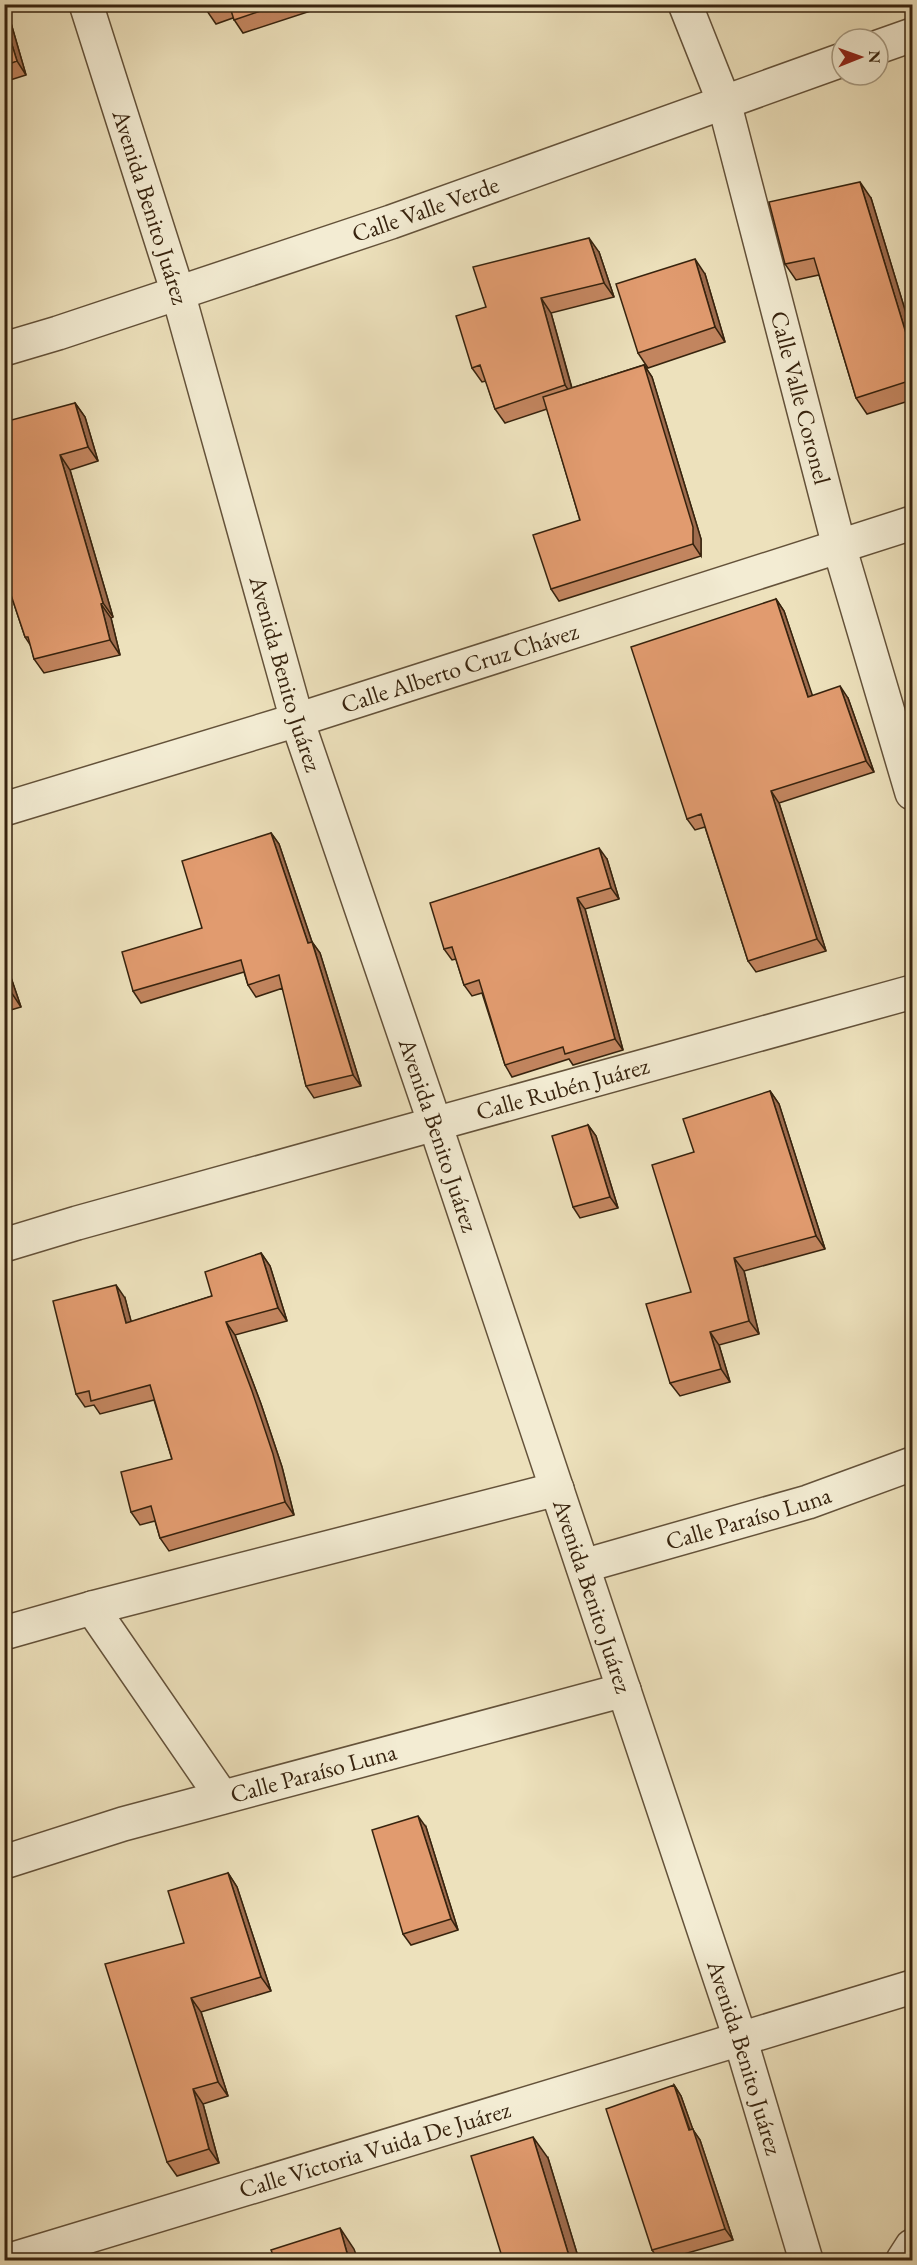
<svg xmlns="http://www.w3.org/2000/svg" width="917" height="2265" font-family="'EB Garamond',serif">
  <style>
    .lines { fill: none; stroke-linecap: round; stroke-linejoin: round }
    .minor-casing { stroke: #64523a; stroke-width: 36 }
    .minor { stroke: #f3ecd3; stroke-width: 33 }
    .wall { fill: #c2855f; stroke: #37230e; stroke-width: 1.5 }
    .shaded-wall { fill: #9e6c4e; stroke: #37230e; stroke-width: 1.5 }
    .building { fill: #e19b6f; stroke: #37230e; stroke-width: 1.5 }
    .labels { text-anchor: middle; stroke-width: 6; stroke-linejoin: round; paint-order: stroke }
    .street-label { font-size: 24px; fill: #37230e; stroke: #f3ecd3 }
  </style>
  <rect width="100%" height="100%" fill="#ede1bc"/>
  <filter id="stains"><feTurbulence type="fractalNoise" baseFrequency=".00333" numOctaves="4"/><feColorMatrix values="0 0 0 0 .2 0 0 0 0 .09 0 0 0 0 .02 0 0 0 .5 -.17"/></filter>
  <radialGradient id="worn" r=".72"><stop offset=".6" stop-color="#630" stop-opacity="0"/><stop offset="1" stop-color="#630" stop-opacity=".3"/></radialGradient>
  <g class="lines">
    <g class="minor-casing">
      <g id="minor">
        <path id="s1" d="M86 4 178 293 297 720 435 1124 740 2038 806 2260"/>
        <path id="s2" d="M685 4 724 102 839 546 912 793"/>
        <path d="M878 47 912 35"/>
        <path id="s3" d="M4 349 58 333 391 222 842 60"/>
        <path id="s4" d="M4 809 297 720 912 523"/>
        <path id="s5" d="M4 1245 77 1223 912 992"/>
        <path id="s6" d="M583 1566 808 1502 912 1464"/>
        <path d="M92 1608 222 1797"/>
        <path d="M4 1633 92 1608 557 1489"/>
        <path id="s7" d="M4 1862 123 1824 624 1690"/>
        <path id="s8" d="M10 2260 912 1987"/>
        <path d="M903 2260 912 2246"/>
      </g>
    </g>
    <use href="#minor" class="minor"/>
  </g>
  <path class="wall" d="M4 4 6 6 26 75 4 82Z
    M151 4H183L155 10Z
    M205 4H332L243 33 233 18 216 24 207 11Z
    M871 198 912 333V400L867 414 856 398 819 275 796 280 785 264Z
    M599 252 614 297 551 313 572 388 644 365 652 377 701 539V556L559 601 551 589 580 520 547 409 505 423 495 409 486 381 482 382 472 368 486 307Z
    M705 274 725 342 648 368 638 353Z
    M75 403 85 417 98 461 70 470 113 617 111 618 120 655 44 673 34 659 31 646 25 637 4 574Z
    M776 599 784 611 812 696 848 698 874 772 779 803 826 951 756 972 748 961 705 827 695 830 687 819Z
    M271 833 279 844 312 942 320 953 361 1086 314 1098 306 1086 283 988 256 997 248 985 244 972 141 1003 133 991 202 928Z
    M607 859 619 899 585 909 623 1050 573 1065 569 1059 512 1077 505 1065 482 993 472 996 464 985 456 959 452 960 444 949Z
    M4 957 21 1007 4 1012Z
    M770 1091 779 1104 825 1249 744 1271 759 1334 719 1345 730 1382 680 1396 670 1383 691 1292 694 1152Z
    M588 1125 596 1136 618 1208 580 1218 573 1207Z
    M261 1253 270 1266 287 1321 235 1335 261 1404 282 1467 294 1515 169 1551 160 1538 155 1521 140 1525 131 1512 172 1459 154 1400 100 1414 94 1405 85 1407 76 1394 125 1298 131 1322 212 1296Z
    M426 1827 458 1930 411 1945 403 1934Z
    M228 1873 237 1887 271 1991 201 2012 228 2096 203 2104 219 2163 177 2176 167 2162 184 1943Z
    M674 2085 681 2096 693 2130 700 2140 733 2240 663 2260H659L652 2250Z
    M548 2158 579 2260H503Z"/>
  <path class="shaded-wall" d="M4 4 6 6 26 75 17 61 4 19Z
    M860 182 871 198 912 333V353Z
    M589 238 599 252 614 297 604 283Z
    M695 259 705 274 725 342 715 327Z
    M541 298 551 313 575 400 565 385Z
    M644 365 652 377 701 539V556L693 544Z
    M75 403 85 417 98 461 88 447Z
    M60 455 70 470 113 617 103 603Z
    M776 599 784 611 817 709 808 697Z
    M101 604 111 618 120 655 110 640Z
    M840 686 848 698 874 772 866 761Z
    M771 791 779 803 826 951 817 939Z
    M271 833 279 844 316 954 308 943Z
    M599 848 607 859 619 899 611 888Z
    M577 898 585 909 623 1050 615 1039Z
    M312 942 320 953 361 1086 353 1075Z
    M4 957 21 1007 11 992 4 973Z
    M770 1091 779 1104 825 1249 816 1236Z
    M588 1125 596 1136 618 1208 610 1197Z
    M261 1253 270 1266 287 1321 278 1308Z
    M734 1258 744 1271 759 1334 749 1321Z
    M116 1285 125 1298 135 1336 126 1323Z
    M226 1322 235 1335 261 1404 282 1467 294 1515 285 1502Z
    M710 1332 719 1345 730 1382 721 1369Z
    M418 1816 426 1827 458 1930 451 1919Z
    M228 1873 237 1887 271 1991 261 1977Z
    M191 1998 201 2012 228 2096 218 2082Z
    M674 2085 681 2096 693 2130 700 2140 733 2240 725 2229Z
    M193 2089 203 2104 219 2163 209 2149Z
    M533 2137 548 2158 579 2260H573L569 2256Z
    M340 2228 354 2249 358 2260H349Z"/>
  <path class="building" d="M205 4H225L207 11Z
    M229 4H281L234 20Z
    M4 19 17 61 4 66Z
    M860 182 912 353V380L856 398 814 258 785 264 769 202Z
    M589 238 604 283 541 298 565 385 495 409 480 365 472 368 456 316 486 307 473 267Z
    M695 259 715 327 638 353 616 284Z
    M644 365 693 527V544L551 589 533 535 580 520 543 397Z
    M75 403 88 447 60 455 103 603 101 604 110 640 34 659 28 637H25L4 574V422Z
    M776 599 808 697 840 686 866 761 771 791 817 939 748 961 701 814 687 819 631 647Z
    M271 833 308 943 312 942 353 1075 306 1086 279 975 248 985 241 960 133 991 122 952 202 928 182 861Z
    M599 848 611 888 577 898 615 1039 565 1054 563 1047 505 1065 479 980 464 985 452 947 444 949 430 903Z
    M4 973 11 992 4 994Z
    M770 1091 816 1236 734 1258 749 1321 710 1332 721 1369 670 1383 646 1304 691 1292 652 1165 694 1152 683 1119Z
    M588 1125 610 1197 573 1207 552 1136Z
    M261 1253 278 1308 226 1322 252 1391 273 1454 285 1502 160 1538 151 1506 131 1512 121 1472 172 1459 150 1385 91 1401 89 1391 76 1394 53 1301 116 1285 126 1323 212 1296 205 1272Z
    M418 1816 451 1919 403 1934 372 1830Z
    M228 1873 261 1977 191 1998 218 2082 193 2089 209 2149 167 2162 105 1964 184 1943 168 1891Z
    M674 2085 689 2130 693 2129 725 2229 652 2250 606 2109Z
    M533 2137 569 2256 553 2260H503L471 2156Z
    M340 2228 349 2260H275L271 2250Z"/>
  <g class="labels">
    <g class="street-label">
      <text dy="8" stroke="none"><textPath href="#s1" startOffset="213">Avenida Benito Juárez</textPath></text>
      <text dy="8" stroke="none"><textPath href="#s3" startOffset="444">Calle Valle Verde</textPath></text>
      <text dy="8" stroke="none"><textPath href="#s2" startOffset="411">Calle Valle Coronel</textPath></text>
      <text dy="8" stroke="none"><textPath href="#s4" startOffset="477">Calle Alberto Cruz Chávez</textPath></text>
      <text dy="8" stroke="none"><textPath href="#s1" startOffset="699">Avenida Benito Juárez</textPath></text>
      <text dy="8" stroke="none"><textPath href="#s5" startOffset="580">Calle Rubén Juárez</textPath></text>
      <text dy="8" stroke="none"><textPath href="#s1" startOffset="1185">Avenida Benito Juárez</textPath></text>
      <text dy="8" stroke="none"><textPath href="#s6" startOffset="172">Calle Paraíso Luna</textPath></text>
      <text dy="8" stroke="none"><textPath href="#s1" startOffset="1671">Avenida Benito Juárez</textPath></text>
      <text dy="8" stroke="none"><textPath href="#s7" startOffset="322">Calle Paraíso Luna</textPath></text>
      <text dy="8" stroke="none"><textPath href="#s1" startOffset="2157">Avenida Benito Juárez</textPath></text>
      <text dy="8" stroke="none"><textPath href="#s8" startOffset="381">Calle Victoria Vuida De Juárez</textPath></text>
    </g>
  </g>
  <rect width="917" height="2265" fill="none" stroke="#ede1bc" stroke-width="24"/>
  <rect x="6" y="6" width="905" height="2253" fill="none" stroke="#37230e" stroke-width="3"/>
  <rect x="12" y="12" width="893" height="2241" fill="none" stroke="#37230e" stroke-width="1.5"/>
  <g transform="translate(860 57) rotate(89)"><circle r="28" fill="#f3ecd3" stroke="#a89c84" stroke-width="1.5"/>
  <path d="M0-4.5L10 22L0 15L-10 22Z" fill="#8f2418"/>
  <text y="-9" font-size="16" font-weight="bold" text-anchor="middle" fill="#37230e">N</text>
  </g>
  <rect width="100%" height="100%" filter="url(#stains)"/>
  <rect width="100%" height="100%" fill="url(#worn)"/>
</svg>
